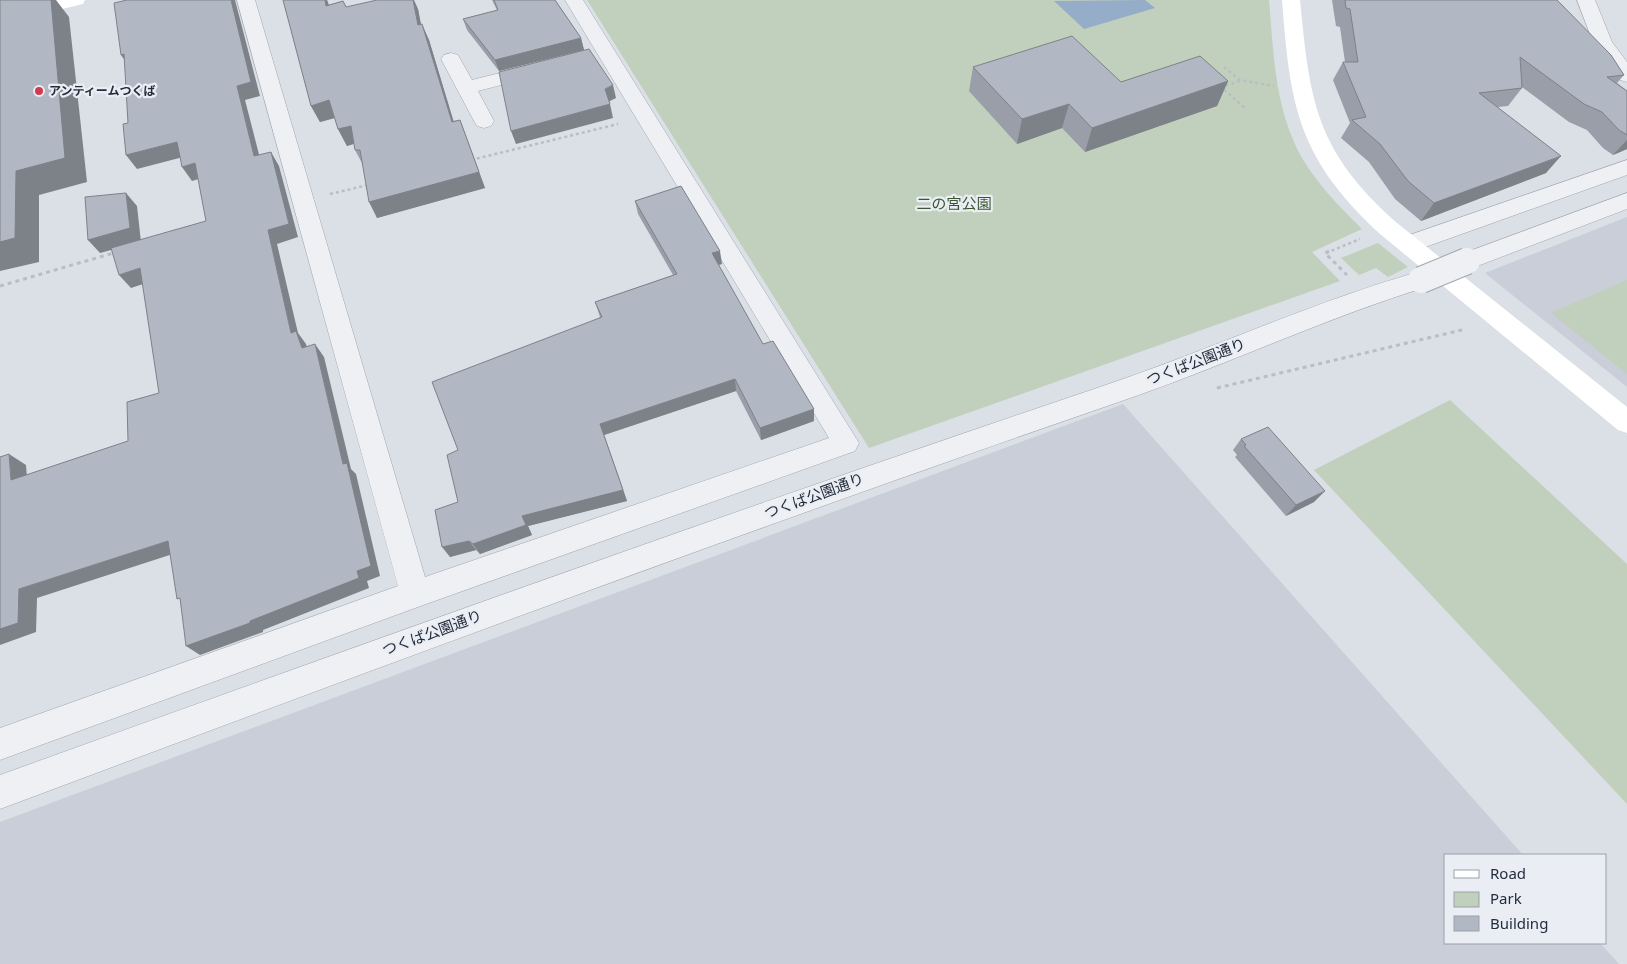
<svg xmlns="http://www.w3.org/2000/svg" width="1627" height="964" font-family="'Noto Sans','Noto Sans JP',sans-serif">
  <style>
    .built { fill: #c9ced8 }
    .green { fill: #c1d0bc }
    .water { fill: #95adc8 }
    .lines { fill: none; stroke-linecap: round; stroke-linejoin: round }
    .street-casing { stroke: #a1a6b0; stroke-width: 1 }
    .path-far1 { stroke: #babdc4; stroke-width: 2.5; stroke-dasharray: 3 3; stroke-linecap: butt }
    .path { stroke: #babdc4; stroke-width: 3; stroke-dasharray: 4 4; stroke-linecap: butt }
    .street { fill: #eef0f4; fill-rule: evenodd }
    .secondary { fill: #fff; fill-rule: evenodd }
    .street-bridge-casing { stroke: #a1a6b0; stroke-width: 28; stroke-linecap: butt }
    .street-bridge { stroke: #eef0f4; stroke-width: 26 }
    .wall { fill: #999ea8 }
    .shaded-wall { fill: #7d8188 }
    .building { fill: #b2b8c3; stroke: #7d8188 }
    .poi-dot { fill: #d03b50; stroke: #eaeef4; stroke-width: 2 }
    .labels { text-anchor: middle; stroke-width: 4.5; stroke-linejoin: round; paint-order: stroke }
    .far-poi-label { font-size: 12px; font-weight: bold; fill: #252d3c; stroke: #eaeef4; text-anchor: start }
    .park-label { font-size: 15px; fill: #395832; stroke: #eaeef4 }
    .street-label { font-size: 15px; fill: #252d3c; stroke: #eaeef4 }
  </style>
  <rect width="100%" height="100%" fill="#dbdfe6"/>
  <path class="built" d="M1627 217V387L1485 273Z
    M1123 404 1523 855H1446V943H1600L1619 964H0V822Z"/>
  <path class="green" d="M587 0H1269C1274 58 1275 119 1309 169 1324 191 1343 210 1362 229L1312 252 1340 281 869 448Z
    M1378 243 1408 267 1388 277 1376 268 1359 275 1341 258Z
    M1627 280V374L1551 313Z
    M1450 400 1627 564V804L1314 470Z"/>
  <path class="water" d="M1145 0 1155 8 1084 29 1054 1Z"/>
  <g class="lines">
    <g class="street-casing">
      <path id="street" d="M237 0H255L425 577 829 438 565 0H583L859 443 855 451 415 608 0 760V728L398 586Z
        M1577 0H1595L1612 42 1627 62V82L1620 80 1593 42Z
        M451 53 458 55 472 80 536 64 543 66 546 70 543 74 478 91 494 121 491 126 484 128 477 126 474 121 441 59 444 55Z
        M1627 160V175L1417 250 1409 252 1401 250 1397 244 1401 238Z
        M1627 193V209L1467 270 1459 267 1455 261 1459 255Z
        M1421 271 1429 274 1433 280 1429 286C1329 317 1235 361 1136 396 755 527 377 668 0 809V775C366 643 732 511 1100 387 1208 351 1312 302 1421 271Z"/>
    </g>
    <path class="path-far1" d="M1224 67 1240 80 1274 86
      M1240 81 1221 87 1245 108
      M471 160 618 124
      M330 194 368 185
      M1326 253 1360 239"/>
    <path class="path" d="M1329 251 1325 253 1347 275
      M0 286 117 252
      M1217 388 1466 329"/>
    <use href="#street" class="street"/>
    <path class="secondary" d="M52 0H85L83 4 0 24V12Z
      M1282 0H1300C1310 103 1316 151 1397 223L1627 407V433L1618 430 1380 234C1298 158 1290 107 1282 0Z"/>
    <g class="street-bridge-casing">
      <path id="street-bridge" d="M1421 280 1467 261"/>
    </g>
    <use href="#street-bridge" class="street-bridge"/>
  </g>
  <path class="wall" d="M283 0H327L329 5 343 1 346 7 418 9 421 24 429 40 453 121 460 120 485 188 377 218 362 163 355 150 354 144 347 146 338 129 335 118 320 122 311 106Z
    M492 0H555L581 38 584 50 499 71 467 30 463 19 497 10Z
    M1332 0H1557L1624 75 1617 83 1627 91V149L1613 155 1603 148 1587 130 1569 122 1522 87V88L1508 106 1498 107 1546 173 1421 221 1395 199 1369 162 1341 138 1350 123 1333 80 1343 62H1345L1340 27 1336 26Z
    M973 67 1121 82 1228 81 1217 106 1085 152 1062 128 1017 144 969 91Z
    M635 201 722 264 718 265 763 344 814 409V421L761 440 736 391 604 435 627 501 528 526 532 535 480 554 476 550 450 557 458 502V450L600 317 595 302 673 275 638 214Z
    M1241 439 1314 502 1286 516 1235 457 1237 455 1233 450Z"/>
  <path class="shaded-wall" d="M51 0H56L69 17 87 182 39 195V262L0 271V242L16 171Z
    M231 0H237H235L260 96 245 100 263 170 254 156 237 86Z
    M325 0H327L334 22 326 6Z
    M413 0H414L418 9 424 42 418 25Z
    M422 24 429 40 459 139 452 122Z
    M581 38 584 50 499 71 495 60Z
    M124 54 131 69 121 55Z
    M1228 81 1217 106 1085 152 1092 128Z
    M613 85 616 98 608 102 605 89Z
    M329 100 338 117 320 122 311 106Z
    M610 104 613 118 516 144 511 131Z
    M1069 104 1062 128 1017 144 1022 119Z
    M460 120 485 188 377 218 369 202Z
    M351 126 359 142 347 146 338 129Z
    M1627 140V149L1613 155Z
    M177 142 187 156 137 169 126 155Z
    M271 152 279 166 298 237 277 244 298 333 306 344 311 361 291 333 268 230Z
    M1561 156 1546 173 1421 221 1434 203Z
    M195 163 205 177 192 181 182 167Z
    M126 193 137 206 141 242 100 253 88 240Z
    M720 251 722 264 713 266 712 253Z
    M140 268 152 281 131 288 119 275Z
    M315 344 324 357 351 469 356 474 380 576 367 581 369 588 263 630V632L200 655 186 646 357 571 343 464Z
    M735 379 736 391 604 435 627 501 528 526 532 535 480 554 473 544 600 424Z
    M814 409V421L761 440 760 428Z
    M9 454 26 465 28 491 11 480Z
    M1325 491 1314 502 1286 516 1296 505Z
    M168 541 182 551 37 598 36 632 0 645V629L19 589Z
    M469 541 476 550 450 557 442 547Z"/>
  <path class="building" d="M0 0H51L65 158 16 171 15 238 0 242Z
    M127 0H231L251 82 237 86 254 156 271 152 289 224 268 230 291 333 296 331 302 348 315 344 343 464 347 463 371 566 357 571 359 578 250 621V623L186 646 180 598 177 599 168 541 19 589 18 623 0 629V457L9 454 11 480 128 441 127 402 159 393 140 268 119 275 111 248 206 221 195 163 182 167 177 142 126 155 123 124 128 123 124 54 121 55 114 3Z
    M283 0H325L326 6 343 1 346 7 377 0H413L418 25 422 24 452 122 460 120 479 172 369 202 360 150H355L351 126 338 129 329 100 311 106Z
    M494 0H555L581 38 495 60 463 19 498 10Z
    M1345 0H1557L1611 55 1624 75 1607 77 1627 91V135L1619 130 1602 112 1584 104 1520 57 1522 88 1479 93 1561 156 1434 203 1408 181 1380 144 1352 120 1366 117 1343 62H1358L1350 9 1346 8Z
    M1072 36 1121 82 1200 56 1228 81 1092 128 1069 104 1022 119 973 67Z
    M589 49 613 85 605 89 610 104 511 131 499 72Z
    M681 186 720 251 712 253 763 344 773 341 814 409 760 428 735 379 600 424 623 490 522 516 526 525 473 544 469 541 442 547 435 510 458 502 447 455 458 450 432 382 602 317 595 302 677 274 635 201Z
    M126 193 130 228 88 240 85 197Z
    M1268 427 1325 491 1296 505 1244 446 1246 445 1241 439Z"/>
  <circle class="poi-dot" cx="39" cy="91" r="5"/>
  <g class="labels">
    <g class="far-poi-label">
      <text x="49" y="95">アンティームつくば</text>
    </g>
    <g class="park-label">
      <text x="954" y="209">二の宮公園</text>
    </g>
    <g class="street-label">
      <text transform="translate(1196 362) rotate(-21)" y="5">つくば公園通り</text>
      <text transform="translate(814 496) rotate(-20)" y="5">つくば公園通り</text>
      <text transform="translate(432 633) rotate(-20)" y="5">つくば公園通り</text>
    </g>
  </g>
  <rect x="1444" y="854" width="162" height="90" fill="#eaeef4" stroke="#9ba1aa"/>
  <rect x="1454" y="870" width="25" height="8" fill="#ffffff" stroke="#9ba1aa"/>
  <text x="1490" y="879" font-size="15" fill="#252d3c">Road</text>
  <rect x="1454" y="892" width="25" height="15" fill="#c1d0bc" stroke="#9ba1aa"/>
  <text x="1490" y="904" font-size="15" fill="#252d3c">Park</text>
  <rect x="1454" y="916" width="25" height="15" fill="#b2b8c3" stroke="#9ba1aa"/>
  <text x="1490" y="929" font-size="15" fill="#252d3c">Building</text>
</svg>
